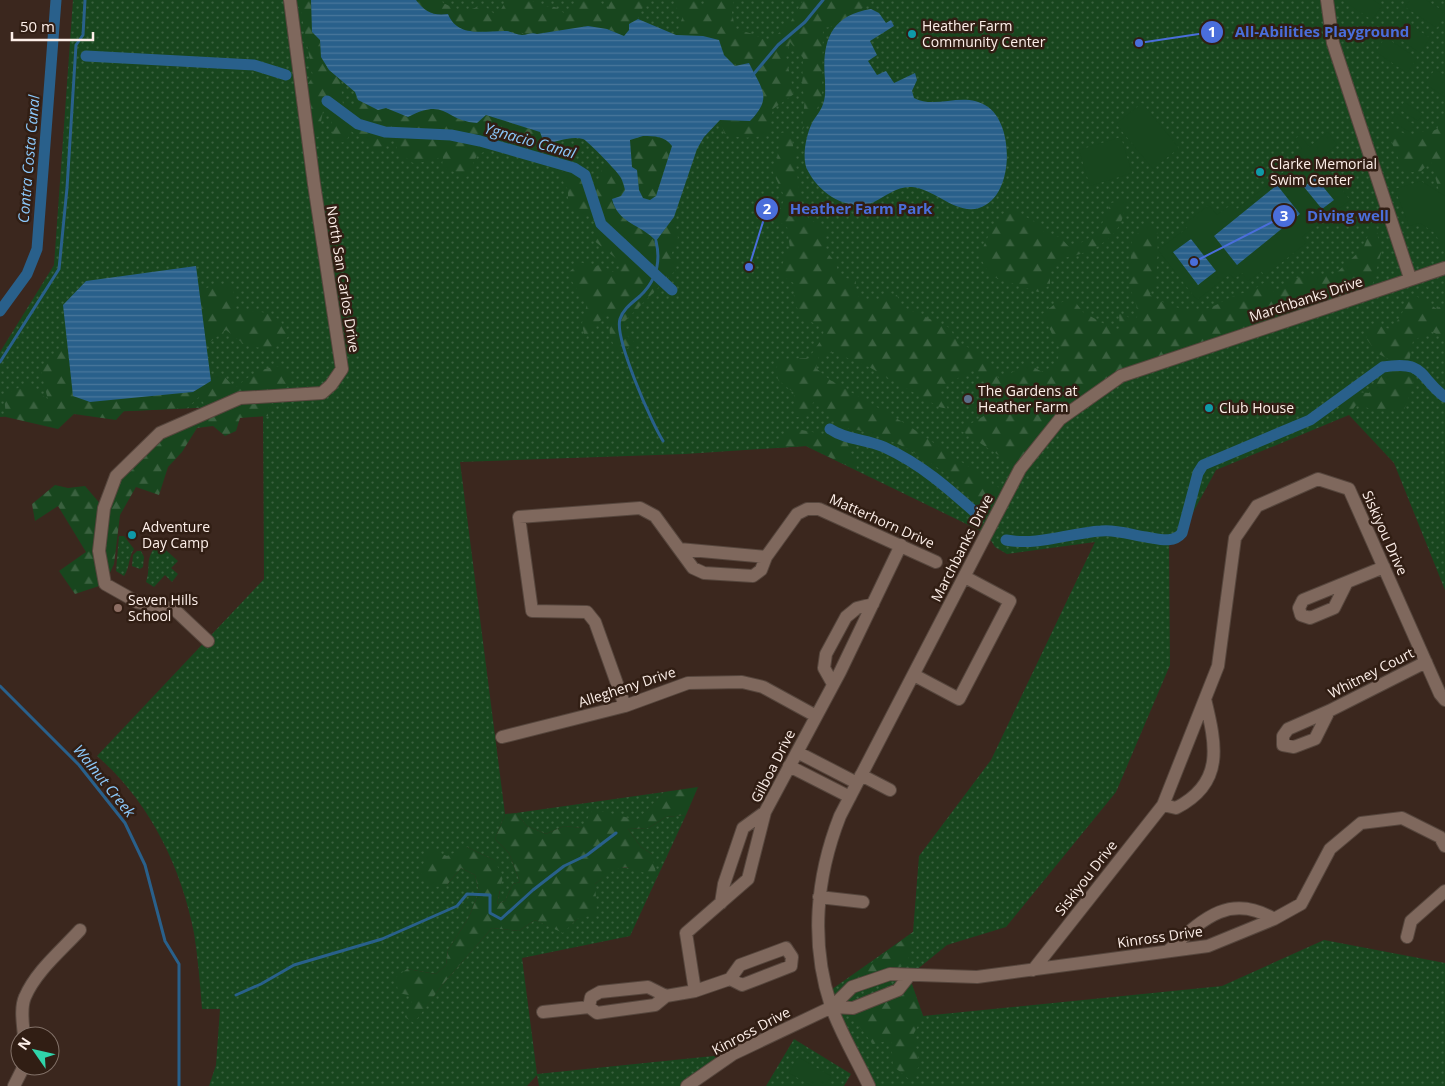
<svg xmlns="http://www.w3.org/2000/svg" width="1445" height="1086" font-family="'Open Sans',sans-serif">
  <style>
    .grass { fill: url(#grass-dots) }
    .forest { fill: url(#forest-firs) }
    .pitch { fill: #18461e }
    .water { fill: url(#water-rules); fill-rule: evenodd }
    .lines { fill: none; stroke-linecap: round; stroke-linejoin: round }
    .stream { stroke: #29608b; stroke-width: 3 }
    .canal { stroke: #29608b; stroke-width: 11 }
    .minor-casing { stroke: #56463d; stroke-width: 14 }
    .minor { stroke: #7f685d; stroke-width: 12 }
    .culture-dot { fill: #0f9aa8; stroke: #311e14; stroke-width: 2 }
    .service-dot { fill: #5c6f8a; stroke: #311e14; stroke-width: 2 }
    .education-dot { fill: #8d6e63; stroke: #311e14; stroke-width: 2 }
    .labels { text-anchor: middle; stroke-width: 5; stroke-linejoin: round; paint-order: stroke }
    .poi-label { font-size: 14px; fill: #fdefe9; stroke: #311e14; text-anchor: start }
    .street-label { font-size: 14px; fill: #fdefe9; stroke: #311e14 }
    .water-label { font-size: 15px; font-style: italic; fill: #8cc9fc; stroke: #311e14 }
    .leader { fill: none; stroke: #4a6edb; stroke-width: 2 }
    .callout-dot { fill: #4a6edb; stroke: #311e14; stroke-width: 2 }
    .mark-label { font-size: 15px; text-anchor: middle; font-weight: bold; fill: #fff }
    .callout-label { font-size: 15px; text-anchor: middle; font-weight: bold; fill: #4a6edb; stroke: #311e14; stroke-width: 5; stroke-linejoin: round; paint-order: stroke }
  </style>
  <defs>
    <pattern id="grass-dots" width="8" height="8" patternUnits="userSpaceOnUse" patternTransform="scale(1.25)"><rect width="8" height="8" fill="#18461e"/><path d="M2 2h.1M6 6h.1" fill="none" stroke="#3a613f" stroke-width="1.8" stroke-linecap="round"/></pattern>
    <pattern id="forest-firs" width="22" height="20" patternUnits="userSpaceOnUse" patternTransform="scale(1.25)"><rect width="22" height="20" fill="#18461e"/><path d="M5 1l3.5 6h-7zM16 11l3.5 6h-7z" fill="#3a613f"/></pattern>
    <pattern id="water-rules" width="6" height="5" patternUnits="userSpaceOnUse" patternTransform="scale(1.25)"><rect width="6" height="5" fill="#29608b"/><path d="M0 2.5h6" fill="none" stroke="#49779b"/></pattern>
  </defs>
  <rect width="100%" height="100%" fill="#3b271e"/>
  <path class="grass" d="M73 0H1445V268L1442 269 1445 275V590L1394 463 1349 415 1216 470 1176 544H1169L1170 665 1116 792 1006 927 947 945 909 976 923 1016 1222 986 1324 940 1445 963V1086H869L828 992 913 932 919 856 991 760 1095 542 1007 554 995 547 987 534 806 446 685 454 460 462 505 814 495 839 509 853 520 882 513 884 505 901 497 904 500 891 494 860 467 847 446 886 461 868 475 875 479 892 469 917 448 950 446 965 436 974 407 969 414 995V1022L443 984 492 928 519 931 535 920 563 932 577 919 595 884 614 868H631L652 854 641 847 628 829 648 828 666 817 686 815 630 936 522 958 537 1074 733 1054 687 1086H539L537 1075 527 1086H209L216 1065 220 1009H202C200 984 198 958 194 933 181 866 149 801 97 756L264 579 263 405 0 417V352L54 265Z
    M119 536H124L134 549C128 558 130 567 124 576L116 571Z
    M158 543 178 561 171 568 178 574 172 582 165 575 154 587 146 582C152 564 143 562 158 543Z
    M137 551H141L144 557 143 567 140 569 132 566 133 555Z
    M664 792 637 821 617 817 582 828 564 826 546 834 527 826 516 813Z
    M794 1039 851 1074 844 1086H766Z"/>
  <path class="forest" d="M299 0H311L313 31 320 40 321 57 329 70 340 77 343 105 359 106 358 100 378 110 386 108 408 117C421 110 431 109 446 110L451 115H486L540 132 544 143 526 147 501 139 491 149 477 155 467 177 442 167 443 156 432 161 413 163 397 151 396 135 379 151 351 131 346 142 334 143 331 117 323 111 318 137 308 132 303 90 313 77Z
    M416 0H442L443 3C460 11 466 14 482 4L497 16 506 1 531 0 540 6 555 7 567 15 576 0H598L608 9 609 1 611 0H646L638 19 629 24V31L624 36C618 34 612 30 606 29 587 26 567 31 548 32 544 32 540 34 537 34 527 34 517 32 506 31 485 30 458 39 448 14 433 16 425 12 416 0Z
    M675 0H698L704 7 710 0H734L732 12 735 29 753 34 769 42 790 23 803 0H874L837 26 823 28 822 98 815 113 802 130 805 97 802 89 803 58 790 42 786 57 794 94 773 109 768 134C754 139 740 138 725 135L720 120 741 121 764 100 749 64 735 66 724 55 722 46 676 35 683 16 674 5Z
    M1445 113V196L1440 194 1431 162 1420 172H1404L1387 131 1393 128 1411 137 1418 130 1428 133 1437 129Z
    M791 131 800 195 796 209 826 230 825 250 836 263 839 276 856 281V295L867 301H878L886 292 897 295 901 306 950 328 958 344C980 349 988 362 1000 380L1027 363 1042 372 1057 364 1060 349 1042 314 1055 304 1073 299 1083 312 1120 333 1119 313 1135 320 1139 313 1129 285 1132 239 1147 225 1157 229C1158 251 1159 275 1150 295 1166 305 1190 315 1209 308 1218 305 1225 299 1234 296 1246 292 1254 290 1265 282L1275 293C1296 275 1305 273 1333 276L1364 247 1374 216 1381 253 1370 294 1121 376 1060 419 1020 469 960 430 999 407 976 368 937 390 948 409 939 407 869 367 833 352 819 356 816 368 830 380 906 424 1007 493 993 520C957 476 905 438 848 428L847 442 858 471 806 446 775 448 791 428 823 434 840 425 815 400 804 417H794V393L778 380 776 368 782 359 809 358 823 337 824 327C802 321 790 307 795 284L778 273 790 248 787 227 775 219 785 198 772 170 777 159 781 133Z
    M643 136C654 136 665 137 672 145L656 196 650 200 643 198 639 190 637 170 632 167 630 140Z
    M605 162 621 176 625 190 621 196 627 222 645 230 656 241 674 217 678 238 672 253 676 270 624 322V333L635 343 622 352H617L610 337 609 314 596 324 585 339 582 323 587 304 567 274 580 262 595 267 600 264 613 272 622 268 618 260 592 239 596 227 589 210 583 216 568 203V190L558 173 580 165 591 175 595 187Z
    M1126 199C1125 206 1124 216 1121 222 1111 244 1083 256 1061 258L1050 271V285L1038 292 991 276 979 256 992 228 1008 208 1034 221 1046 234 1060 237 1070 248C1096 236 1101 230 1111 203Z
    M217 283 233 287 236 310C261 312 279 309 289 336L272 350 245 345 226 330 206 345 199 292Z
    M1413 294 1437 309 1445 303V339L1431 331 1413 341 1409 362 1414 384 1404 410H1376L1356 405 1349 415 1331 399 1341 391 1369 393 1392 361 1377 353 1366 338 1374 324 1392 330Z
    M67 344 73 395 193 392 221 373 235 388C250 375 262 367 282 366L294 377 286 388 270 396 268 416 240 418 236 431 225 436 213 426 197 428 182 452 168 467 159 495 136 487 120 515 114 564 105 584 75 594 59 571 86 552 58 506 35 521 32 504 55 485 68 488 85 486 103 507 116 476 160 433 210 411 199 397 187 408 124 411 116 420 74 414 58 429 6 417 4 395 28 383 48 400 40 367Z
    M698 787 686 815 666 817 648 828 628 829 641 847 652 854 657 878C625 865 623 861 595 884L597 914 577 919 563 933 535 920 519 931 492 928 443 984 414 1023 405 1017 414 996 398 993 396 977 407 969 436 974 446 965 448 950 469 917 479 892 475 875 461 868 446 886 432 887 420 872 429 849 447 856 467 847 494 860 503 876 497 904 505 901 513 884 520 882 509 853 495 839 505 814 516 813 527 826 546 834 564 826 582 828 593 809 637 820 664 792Z
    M913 932 908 962 890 974 852 987 847 981Z
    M909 976 923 1016 913 1035 920 1065 910 1080 893 1066 891 1040 873 1044 857 1024 853 1008 898 990Z"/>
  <path class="pitch" d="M1342 0H1373L1382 6 1372 20Z
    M1410 0H1426L1445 12 1437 28 1405 7Z
    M1399 17 1430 38 1420 53 1389 32Z
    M1385 37 1417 58 1407 73 1376 52Z
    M1435 69 1445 76V97L1425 84Z
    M1404 102 1423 114 1418 121 1399 109Z
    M1142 103 1179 148 1153 169 1116 124Z
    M1396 113 1415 125 1410 132 1391 121Z
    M1328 132 1337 145 1318 160 1350 200 1302 237 1306 243 1265 276 1261 271 1248 281 1242 273 1234 279 1230 274 1197 300 1158 250 1187 228 1184 224 1209 205 1217 215 1232 204 1237 209 1303 157 1299 151 1302 149 1295 139 1300 135 1309 147Z
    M1121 137 1132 173 1090 186 1079 150Z
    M1421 181 1445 196V245L1441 249 1436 234 1420 223 1409 226 1395 189Z
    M798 1057 831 1076 825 1086H812L789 1073Z"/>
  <path class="water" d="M311 0H416C425 12 433 16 448 14 458 39 486 30 507 31 512 32 517 35 522 35 528 35 531 32 537 34L588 26 607 29 624 36 629 30V24L638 19 676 35 703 36 719 40 724 55 735 66 749 63C762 90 773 97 750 121L720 120 704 137 697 149 674 217 656 241C641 224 618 224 612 199L621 196 625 190C624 186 623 182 621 178 620 174 587 140 583 139 571 135 556 143 544 143L540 132 486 115 477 123C444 121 447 97 408 117L386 108 378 110 358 100 355 92 329 70 321 57 320 40 312 32ZM643 136C654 136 665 136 672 146L656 196 650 200 643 198 639 190 637 170 632 167 630 140Z
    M871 9 879 13 886 23 891 20 894 26 870 41 877 55 868 61 877 75 886 71 894 83 915 73 917 80 912 91 914 98C937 110 964 90 988 107 1015 126 1014 198 979 208 956 215 935 189 912 187 897 186 886 196 874 202 848 213 819 193 808 171 801 160 806 135 812 123 815 117 821 111 823 104 826 96 825 89 825 81 822 44 828 16 871 9Z
    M1315 177 1334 200 1322 209 1304 187Z
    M1277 185 1300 214 1237 265 1214 236Z
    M1191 239 1216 271 1198 285 1173 252Z
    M196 266 211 381 193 392 90 402 73 396 63 305 86 281Z"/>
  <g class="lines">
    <path class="stream" d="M752 76 778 45 805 22 823 0
      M656 241C661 262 656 281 640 296 632 303 623 309 620 319 614 338 652 424 663 441
      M0 362 59 269 67 188 76 45 83 35 85 0
      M0 686 79 765 125 823 145 865 165 941 179 964V1086
      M236 995 261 984 294 965 382 939 457 906 467 894 490 895V913L501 919 533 890 564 866 587 855 616 833"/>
    <path class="canal" d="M86 56 254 65 286 75
      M327 101 358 124 385 132 451 135 480 141 574 168 585 175 601 224 672 290
      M0 311 27 274 37 249 56 0
      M830 429C846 440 866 439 884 447 921 464 948 488 978 515
      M1006 540C1038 546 1069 533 1101 531 1115 529 1132 535 1146 537 1159 539 1173 544 1182 533L1198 473 1203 465 1310 420 1383 367C1426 360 1418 377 1445 397"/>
    <g class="minor-casing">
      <path id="minor" d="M1327 0 1333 43 1410 278
        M679 549 766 557
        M1346 584 1334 608 1310 618 1301 615 1299 608 1303 600 1384 567
        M208 641 174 609 137 602 105 584 99 551 104 508 116 476 160 433 240 398 322 393 331 385 342 369 314 184 290 0
        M914 675 959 699 1010 601 965 577
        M833 684 824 668 826 654 846 617 857 608 873 604
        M625 706 595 622 587 612 532 611 519 517 640 508 655 516 693 568 704 573 753 576 761 570 766 557 797 514 807 509H819L936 562
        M1329 711 1315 739 1294 747 1283 745V736L1288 729 1329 711 1426 662
        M502 737 625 706 688 683 742 682 763 687 816 716
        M797 752 857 783
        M789 766 850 797
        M861 775 890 790
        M1163 805 1176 808C1225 783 1216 745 1205 699
        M819 897 863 902
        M721 903 724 884 743 828 765 812
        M1407 937 1411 921 1445 891
        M1169 950C1202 920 1229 892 1274 919
        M1033 970 1163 805 1218 666 1235 538 1257 506 1318 479 1349 489 1440 694 1445 700
        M909 976 898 990 853 1008 832 1007 852 987 890 974 977 977 1208 946 1274 919 1301 904 1330 849 1361 823 1402 818 1440 837 1445 846
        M695 991 686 933 748 879 765 812 840 672 901 545
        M666 996 648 987 600 992 591 997 589 1007 597 1013 655 1005 666 996 695 991 730 979 740 965 786 948 792 957 791 966 742 985 730 979
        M543 1012 589 1007
        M24 1036C23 1024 20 1008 25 997 36 971 62 950 80 930
        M14 1086 24 1066
        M687 1086 733 1054 832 1007
        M869 1086C857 1060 841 1034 831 1006 810 943 816 877 840 816L1020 469 1060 419 1121 376 1445 268"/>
    </g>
    <use href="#minor" class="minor"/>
  </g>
  <g class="culture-dot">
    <circle cx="912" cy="34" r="5"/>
    <circle cx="1260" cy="172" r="5"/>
    <circle cx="1209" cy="408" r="5"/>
    <circle cx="132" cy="535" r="5"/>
  </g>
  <circle class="service-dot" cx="968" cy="399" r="5"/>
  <circle class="education-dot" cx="118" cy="608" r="5"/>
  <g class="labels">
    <g class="poi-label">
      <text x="922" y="31">Heather Farm<tspan x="922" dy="16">Community Center</tspan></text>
      <text x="1270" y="169">Clarke Memorial<tspan x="1270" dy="16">Swim Center</tspan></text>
      <text x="978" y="396">The Gardens at<tspan x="978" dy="16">Heather Farm</tspan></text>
      <text x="1219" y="413">Club House</text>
      <text x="142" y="532">Adventure<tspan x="142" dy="16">Day Camp</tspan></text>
      <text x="128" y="605">Seven Hills<tspan x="128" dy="16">School</tspan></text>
    </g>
    <g class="street-label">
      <text transform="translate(343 279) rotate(81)" y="5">North San Carlos Drive</text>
      <text transform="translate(1306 299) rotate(-18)" y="5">Marchbanks Drive</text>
      <text transform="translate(882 521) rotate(24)" y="5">Matterhorn Drive</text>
      <text transform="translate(1385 533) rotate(66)" y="5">Siskiyou Drive</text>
      <text transform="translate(962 548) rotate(-63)" y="5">Marchbanks Drive</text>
      <text transform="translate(1371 673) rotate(-27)" y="5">Whitney Court</text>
      <text transform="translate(627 687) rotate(-18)" y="5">Allegheny Drive</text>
      <text transform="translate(773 766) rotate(-63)" y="5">Gilboa Drive</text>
      <text transform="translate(1086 878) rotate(-52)" y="5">Siskiyou Drive</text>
      <text transform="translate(1160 937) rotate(-8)" y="5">Kinross Drive</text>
      <text transform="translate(751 1031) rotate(-28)" y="5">Kinross Drive</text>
    </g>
    <g class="water-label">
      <text transform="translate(530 141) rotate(16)" y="5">Ygnacio Canal</text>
      <text transform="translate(29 159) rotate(-85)" y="5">Contra Costa Canal</text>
      <text transform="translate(104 781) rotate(51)" y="5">Walnut Creek</text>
    </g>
  </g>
  <path class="leader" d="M1139 43L1212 32M749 267L767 209M1194 262L1284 216"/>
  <g class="callout-dot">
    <circle cx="1139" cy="43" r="5"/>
    <circle cx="749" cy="267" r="5"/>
    <circle cx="1194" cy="262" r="5"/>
    <circle cx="1212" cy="32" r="12"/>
    <circle cx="767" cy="209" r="12"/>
    <circle cx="1284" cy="216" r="12"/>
  </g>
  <g class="mark-label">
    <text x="1212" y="37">1</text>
    <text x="767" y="214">2</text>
    <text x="1284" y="221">3</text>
  </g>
  <g class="callout-label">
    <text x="1322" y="37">All-Abilities Playground</text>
    <text x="861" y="214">Heather Farm Park</text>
    <text x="1348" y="221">Diving well</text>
  </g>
  <g transform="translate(35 1051) rotate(304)"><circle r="24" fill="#311e14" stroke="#837269"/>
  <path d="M0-4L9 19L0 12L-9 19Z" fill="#30d4aa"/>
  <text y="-8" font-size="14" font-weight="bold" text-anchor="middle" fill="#fdefe9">N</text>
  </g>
  <path d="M12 32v8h81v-8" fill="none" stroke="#fdefe9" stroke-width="2.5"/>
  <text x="20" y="32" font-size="15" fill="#fdefe9" stroke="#311e14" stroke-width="4" paint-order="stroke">50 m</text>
</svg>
